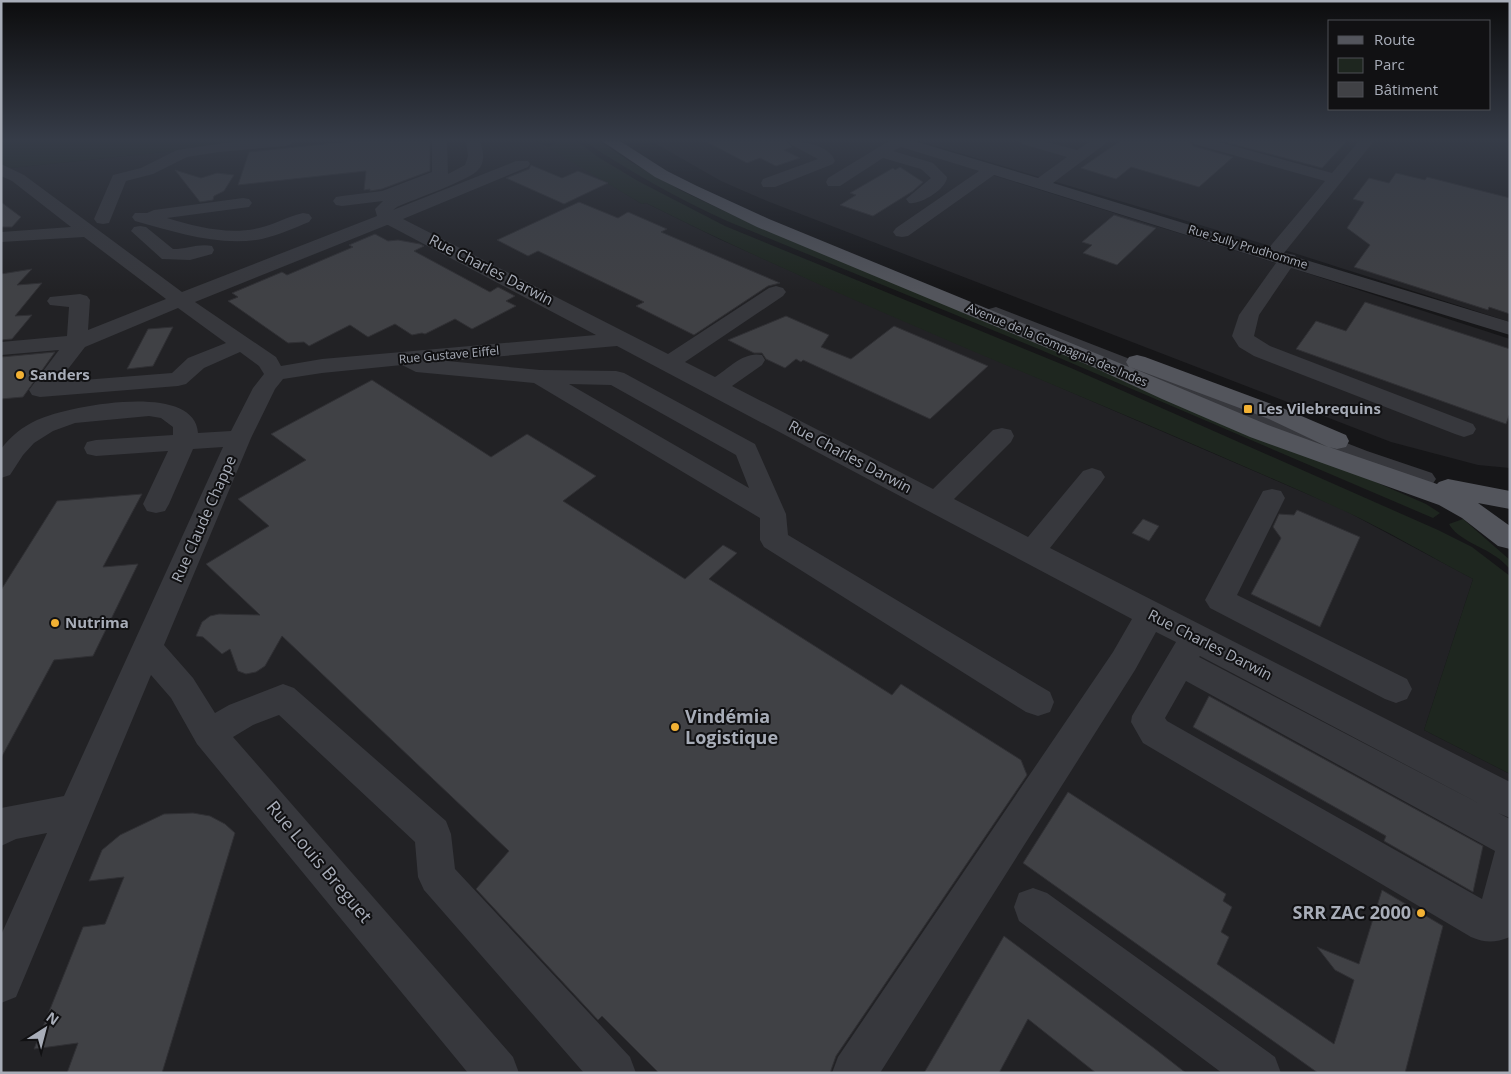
<svg xmlns="http://www.w3.org/2000/svg" width="1511" height="1074" font-family="'Open Sans',sans-serif">
  <style>
    .built { fill: #222225 }
    .green { fill: #1e261f }
    .building { fill: #404145; stroke: #303034 }
    .lines { fill: none; stroke-linecap: round; stroke-linejoin: round }
    .minor { fill: #37383d; fill-rule: evenodd }
    .major { fill: #53555c; fill-rule: evenodd }
    .poi-dot { fill: #f2b134; stroke: #111113; stroke-width: 2 }
    .labels { text-anchor: middle; stroke-width: 4; stroke-linejoin: round; paint-order: stroke }
    .far-street-label { font-size: 12px; fill: #a8adb8; stroke: #111113 }
    .street-label { font-size: 15px; fill: #a8adb8; stroke: #111113 }
    .poi-label { font-size: 15px; font-weight: bold; fill: #a8adb8; stroke: #111113; text-anchor: start }
    .near-poi-label { font-size: 18px; font-weight: bold; fill: #a8adb8; stroke: #111113; text-anchor: start }
    .near-street-label { font-size: 18px; fill: #a8adb8; stroke: #111113 }
  </style>
  <rect width="100%" height="100%" fill="#161618"/>
  <path class="built" d="M271 141H534L551 148 642 204 646 203 719 239 811 280 1342 509 1473 579 1424 730 1510 774V1073H1V169Z
    M651 141H883L1291 268 1510 339V468L1478 465 1391 442 767 201 721 181Z
    M919 141H1510V322L1294 253Z"/>
  <path class="green" d="M1 141H271L1 169Z
    M553 141H577L598 157 638 181 725 226 1071 368 1438 530 1472 547 1510 576V774L1424 730 1473 579C1429 556 1385 529 1340 509 1110 404 872 316 646 203L642 204 547 147 556 143Z
    M584 141H599L629 161 682 191 737 217 1348 470 1426 504 1440 513 1433 518 1041 350 727 221C677 198 630 172 584 141Z
    M1463 519 1510 560V569C1505 564 1500 559 1495 556 1481 546 1457 539 1449 524Z"/>
  <path class="building" d="M353 141H430V171L382 189 370 191V189L364 190 366 171 238 185 249 152Z
    M705 141H786L792 147 784 150 800 158 776 166 760 158 747 163Z
    M1120 141H1190L1193 146 1233 157 1199 187 1131 167 1116 179 1081 168Z
    M1221 141H1347L1322 168Z
    M531 165 562 178 578 171 608 183 564 204 506 178 529 169Z
    M900 167 923 182 913 191 873 216 840 205 856 195 850 193 893 168 895 170Z
    M175 170 201 178 217 173 234 175 224 191 214 196 213 200 200 202Z
    M1396 173 1425 180 1427 177 1510 198V314L1489 307 1488 310 1354 267 1370 245 1347 228 1364 202 1353 199 1369 178 1389 183Z
    M1 202 21 217 12 227H1Z
    M579 202 618 218 628 212 667 229 661 232 780 283 768 286 694 335 636 306 644 302 538 251 528 256 497 240Z
    M1114 215 1156 228 1117 265 1083 253 1092 245 1082 242Z
    M375 234 388 241 398 240 420 244 424 246 414 251 490 292 498 287 515 296 506 301 516 306 472 329 455 319 425 334 422 333 412 335 395 324 368 337 350 325 309 346 304 342 288 343 228 301 238 297 232 293 282 272 287 275 353 247 349 245Z
    M32 269 17 285 42 283 15 316 32 315 12 339 1 340V274Z
    M1365 302 1510 349V413L1506 424 1296 349 1316 321 1346 331Z
    M786 316 829 335 821 347 851 359 894 326 988 366 930 419 803 360 801 362 796 359 785 368 766 359 762 353H754L728 340Z
    M173 327 153 366 127 369 148 329Z
    M55 352 23 397 1 399V357Z
    M372 380 491 457 527 434 596 476 563 501 685 579 723 545 737 553 709 579 892 695 901 684 1021 760 1027 775 836 1056 830 1073H659L602 1016 598 1020 476 889 509 851 282 636 265 666 256 672 246 674 238 671 230 649 222 654 203 637 196 636 202 622 210 616 219 614 260 615 206 564 269 526 238 499 306 460 271 434Z
    M142 494 103 567 138 564 93 656 54 660 1 758V590L57 501Z
    M1297 510 1360 537 1320 627 1251 594 1281 538 1273 527 1279 514 1294 515Z
    M1143 519 1159 526 1149 541 1132 533Z
    M1209 696 1483 846 1473 892 1384 841 1386 836 1193 727Z
    M1068 792 1226 894 1223 901 1232 907 1221 932 1229 937 1217 964 1334 1044 1354 980 1335 970 1317 947 1359 964 1382 890 1443 926 1405 1073H1318L1023 863Z
    M193 813 210 816 225 824 235 833 162 1073H67L78 1043 34 1049 83 927 105 924 124 877 89 881 102 850 120 835 164 814Z
    M1004 936 1154 1048 1186 1073H1096L1028 1019 999 1073H924Z"/>
  <g class="lines">
    <path class="minor" d="M238 141H294L291 144 286 146 219 152 187 157 153 174 126 181 109 223 103 224 97 223 94 219 113 175 141 168 177 150Z
      M432 141H447L448 174 465 165 468 156 466 141H480C483 150 486 162 478 170 470 180 412 200 397 207L393 210 516 161H528L530 164 528 167 403 219 668 354 769 288 776 286 783 288 786 292 783 296 685 362 715 377C729 368 744 351 762 355L765 360 762 365 732 386 933 489 993 430 1002 428 1011 430 1014 436 1011 442 954 499 1028 537 1083 471 1092 468 1101 471 1105 477 1101 483 1050 548 1510 782V818L1498 813 1510 819V937C1494 943 1486 943 1471 937L1143 743 1131 722 1132 716 1176 642 1156 632 1135 670 880 1073H832L838 1057 1113 652 1132 619 617 346 447 361 540 370 616 371 624 373 755 444 786 514 788 535 1050 692 1054 702 1050 712 1038 716 1026 712 764 547 760 540V518L534 383 416 372 402 365 322 373 283 379 275 389 251 438 164 645 193 678 215 713 229 705 283 684 294 688 446 821 451 834 455 869 630 1057 636 1073H584L424 890 418 877 415 842 279 715 253 725 233 737 513 1057 519 1073H468L197 744 171 698 151 675 16 997 1 1003V935L47 833 16 839 1 846V808L64 796 223 447 193 449 169 504 165 511 156 513 147 511 143 504 168 451 96 456 87 454 84 448 87 442 96 440 173 435V427L161 418 149 416 75 423 53 431 34 443 23 455 10 475 1 478V449C11 436 22 427 37 420 65 407 195 380 198 433L231 431 253 388 264 374 259 366 240 352 204 368 186 384 178 386 40 397 32 395 29 390 59 350 1 355V342L67 336 69 307 50 305 47 301 50 297 80 294 87 296 90 300 88 330 166 299 84 237 1 242V232L71 227 12 181 1 176V164L24 175 182 292 377 216 375 209 383 201 342 206 336 205 333 201 336 197 342 196 382 191 432 172ZM387 225H388L596 335 322 359 281 366 276 357 195 302ZM178 308 226 343 188 358 172 373 58 382 85 347ZM569 384 611 385 736 455 749 488ZM1200 656 1482 805 1199 657ZM1186 681 1495 851 1482 899 1167 721 1165 718Z
      M788 141C802 141 830 145 835 161L833 164 775 187H763L761 183 763 179 818 159 790 144Z
      M889 141H914L1038 178 1067 157 1022 144 1020 141H1043L1077 150 1091 141H1107L1105 144 1053 183 1268 249 1325 181 1194 144 1192 141H1215L1332 173 1359 141H1374L1284 253 1295 255 1296 257 1510 322V335L1291 268 1259 315 1254 336 1270 346 1473 424 1476 429 1473 434 1464 437 1455 434 1254 356 1239 347 1232 336 1239 315 1276 263 994 175 908 236 902 237 896 236 893 232 896 228 979 171 901 147 893 151 933 163 947 177C947 189 920 205 909 203L906 199 931 178 921 169 883 158 840 186H828L826 182 828 178Z
      M243 198 249 199 252 203 249 207 167 218C197 227 228 235 259 228 274 225 288 216 303 213L309 214 312 218 309 222C294 228 279 235 262 239 219 247 176 232 135 221L132 217 135 213H147L154 210Z
      M140 226 146 227 173 249C186 249 200 243 212 246L214 250 212 254 190 260 162 259 131 231 134 227Z
      M996 307 1367 451 1432 473 1436 479 1432 485 1423 488 1349 463 989 317 986 313 989 309Z
      M1272 489 1281 491 1285 498 1237 595 1407 679 1412 689 1407 699 1396 703 1385 699 1210 608 1205 600 1263 491Z
      M1033 888 1047 893 1275 1057 1281 1073H1222L1019 921 1014 907 1019 893Z"/>
    <path class="major" d="M602 141H620L667 171 697 186 769 219 1129 367 1126 362 1129 357 1137 355 1145 357 1285 409 1346 435 1349 441 1346 447 1337 449 1329 447 1437 484 1439 482 1448 479 1510 491V509L1478 503 1510 526V549L1498 546 1462 518 1439 505 1250 437 1162 399 1093 367 757 227 655 177ZM1130 367 1269 419 1328 447 1268 425Z"/>
  </g>
  <linearGradient id="sky" x2="0" y2="1"><stop stop-color="#0c0c0d"/><stop offset="0.48" stop-color="#363c48"/><stop offset="1" stop-color="#363c48" stop-opacity="0"/></linearGradient>
  <rect width="1511" height="291" fill="url(#sky)"/>
  <g class="poi-dot">
    <circle cx="20" cy="375" r="5"/>
    <rect x="1243" y="404" width="10" height="10" rx="2.5"/>
    <circle cx="55" cy="623" r="5"/>
    <circle cx="675" cy="727" r="5"/>
    <circle cx="1421" cy="913" r="5"/>
  </g>
  <g class="labels">
    <g class="far-street-label">
      <text transform="translate(1248 247) rotate(17)" y="4">Rue Sully Prudhomme</text>
      <text transform="translate(1057 345) rotate(23)" y="4">Avenue de la Compagnie des Indes</text>
      <text transform="translate(449 355) rotate(-5)" y="4">Rue Gustave Eiffel</text>
    </g>
    <g class="street-label">
      <text transform="translate(491 270) rotate(27)" y="5">Rue Charles Darwin</text>
      <text transform="translate(850 457) rotate(28)" y="5">Rue Charles Darwin</text>
      <text transform="translate(204 519) rotate(-66)" y="5">Rue Claude Chappe</text>
      <text transform="translate(1210 645) rotate(27)" y="5">Rue Charles Darwin</text>
    </g>
    <g class="poi-label">
      <text x="30" y="380">Sanders</text>
      <text x="1258" y="414">Les Vilebrequins</text>
      <text x="65" y="628">Nutrima</text>
    </g>
    <g class="near-poi-label">
      <text x="685" y="723">Vindémia<tspan x="685" dy="21">Logistique</tspan></text>
      <text x="1411" y="919" text-anchor="end">SRR ZAC 2000</text>
    </g>
    <g class="near-street-label">
      <text transform="translate(319 862) rotate(50)" y="6">Rue Louis Breguet</text>
    </g>
  </g>
  <rect width="1511" height="1074" fill="none" stroke="#a8adb8" stroke-width="5"/>
  <rect x="1328" y="20" width="162" height="90" fill="#111113" stroke="#4d4f55"/>
  <rect x="1338" y="36" width="25" height="8" fill="#53555c" stroke="#4d4f55"/>
  <text x="1374" y="45" font-size="15" fill="#a8adb8">Route</text>
  <rect x="1338" y="58" width="25" height="15" fill="#1e261f" stroke="#4d4f55"/>
  <text x="1374" y="70" font-size="15" fill="#a8adb8">Parc</text>
  <rect x="1338" y="82" width="25" height="15" fill="#404145" stroke="#4d4f55"/>
  <text x="1374" y="95" font-size="15" fill="#a8adb8">Bâtiment</text>
  <g transform="translate(45 1029) rotate(36)" stroke="#111113" stroke-width="4" paint-order="stroke">
  <path d="M0-4L9 19L0 12L-9 19Z" fill="#a8adb8"/>
  <text y="-8" font-size="14" font-weight="bold" text-anchor="middle" fill="#a8adb8">N</text>
  </g>
</svg>
